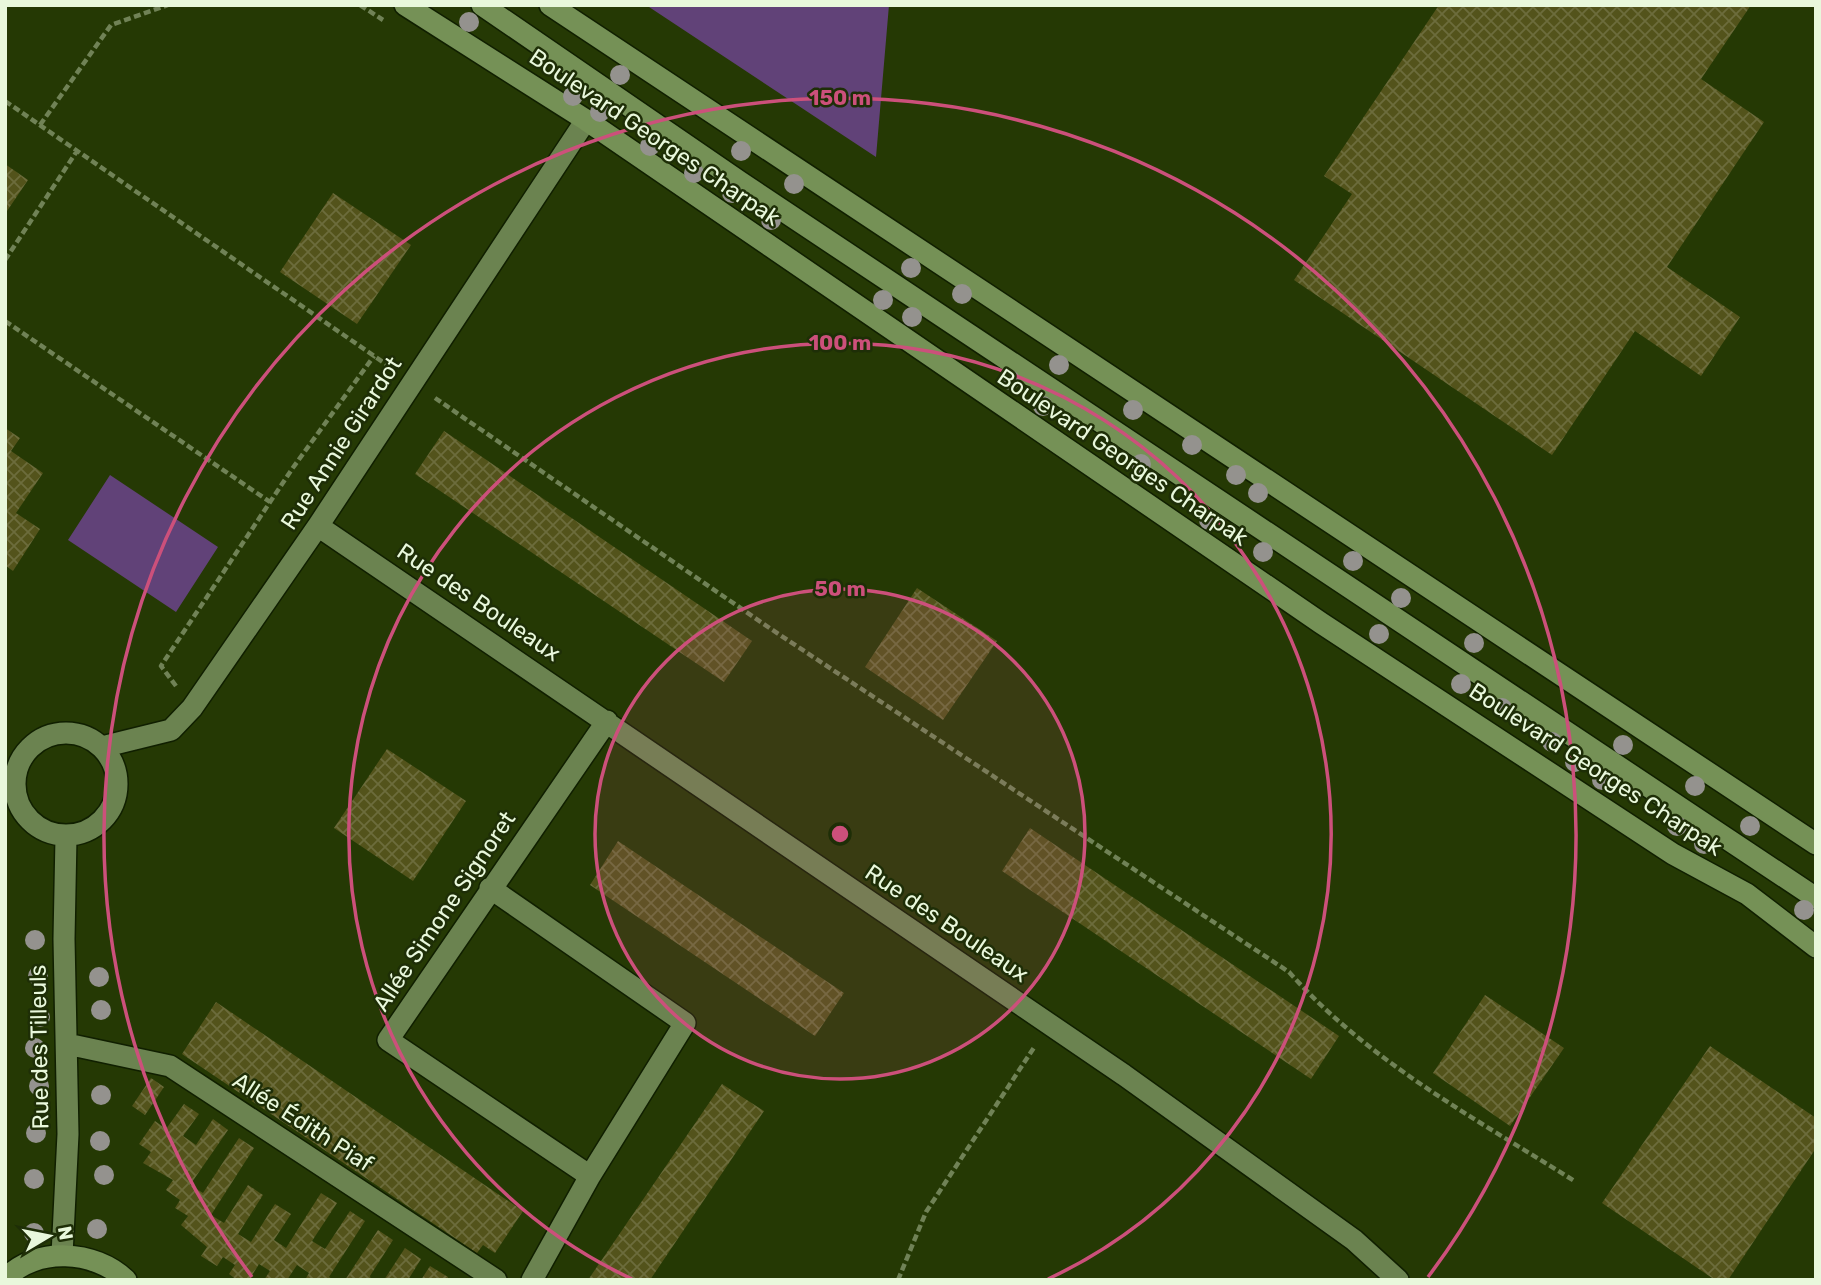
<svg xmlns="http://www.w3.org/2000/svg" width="1821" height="1285" font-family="Rubik,sans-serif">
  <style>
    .pitch { fill: #614278 }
    .building { fill: url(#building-cross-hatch) }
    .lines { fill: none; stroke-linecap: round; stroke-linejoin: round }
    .street-casing { stroke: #101f00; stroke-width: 24 }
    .secondary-casing { stroke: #101f00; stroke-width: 24 }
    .path { stroke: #708256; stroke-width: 4.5; stroke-dasharray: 7 3.5; stroke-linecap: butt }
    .street { stroke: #6b8350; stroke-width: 21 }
    .secondary { stroke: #759156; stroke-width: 21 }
    .tree { fill: #94928e }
    .ring { fill: none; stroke: #cc507b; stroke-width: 3.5 }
    .labels { text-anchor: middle; stroke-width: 5; stroke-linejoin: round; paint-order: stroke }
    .street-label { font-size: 23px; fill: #e9f8dc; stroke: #1e2e07 }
    .centre { fill: #cc507b; stroke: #1e2e07; stroke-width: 3.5 }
    .ring-label { font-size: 21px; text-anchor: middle; font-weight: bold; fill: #cc507b; stroke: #1e2e07; stroke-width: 5; stroke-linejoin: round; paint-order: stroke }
  </style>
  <defs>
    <pattern id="building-cross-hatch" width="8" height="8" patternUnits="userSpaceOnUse" patternTransform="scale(1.75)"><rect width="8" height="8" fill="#53531b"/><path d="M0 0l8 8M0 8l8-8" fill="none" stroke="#6c6c3c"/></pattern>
  </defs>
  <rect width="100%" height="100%" fill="#253904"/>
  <path class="pitch" d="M646 5H889L876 157Z
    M110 475 218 547 176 612 68 540Z"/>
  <path class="building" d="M1439 5H1751L1701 79 1764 122 1667 267 1740 317 1701 376 1635 331 1552 455 1294 280 1352 194 1324 176Z
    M5 164 28 180 5 214Z
    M333 193 411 245 357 324 280 272Z
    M5 428 20 438 11 451 43 473 16 513 40 529 13 571 5 565Z
    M444 431 752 641 724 682 415 474Z
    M917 588 997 641 943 720 865 667Z
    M387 749 466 801 413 881 334 828Z
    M1030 828 1339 1036 1311 1079 1002 871Z
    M618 841 844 993 815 1036 590 885Z
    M1485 995 1564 1048 1510 1126 1433 1073Z
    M216 1002 523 1211 495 1253 483 1245 477 1253 182 1054Z
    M1710 1046 1816 1118V1148L1728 1280H1715L1602 1203Z
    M151 1078 164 1087 145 1115 132 1106Z
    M722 1084 764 1111 650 1280H588Z
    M184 1104 199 1114 183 1136 196 1145 213 1119 228 1130 190 1185 203 1193 239 1138 254 1148 211 1215 224 1223 248 1185 263 1195 238 1234 251 1242 275 1204 291 1214 274 1240 286 1248 321 1193 337 1203 312 1241 325 1249 350 1211 365 1221 329 1277 334 1280H305L309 1273 297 1265 287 1280H264L270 1271 259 1264 249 1280H237L229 1274 235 1265 223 1257 217 1266 201 1256 207 1247 181 1225 188 1216 175 1208 180 1200 166 1190 173 1180 143 1163 151 1152 139 1144 155 1121 166 1129Z
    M378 1230 393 1240 370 1276 371 1280H345Z
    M405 1248 421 1259 408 1280H384Z
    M430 1266 448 1277 447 1280H421Z"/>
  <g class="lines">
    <g class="street-casing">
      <path id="street" d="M318 526 1124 1075 1354 1240 1398 1280
        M15 784a51 51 0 1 1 102 0a51 51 0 1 1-102 0Z
        M102 747 171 730 192 708 318 526 586 120
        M490 888 685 1023 590 1176
        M67 1044 170 1066 496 1280
        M62 1255 68 1134 64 939 66 837
        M532 1280 590 1176 388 1040 607 721"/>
    </g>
    <g class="secondary-casing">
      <path id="secondary" d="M405 5 586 120 1321 623 1673 854 1747 894 1816 947
        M482 5 740 182 1816 898
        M550 5 1816 844
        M5 1279C36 1246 95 1250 126 1280"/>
    </g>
    <path class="path" d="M360 5 383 20
      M5 101 390 367
      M40 125 111 25 168 5
      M5 260 77 151
      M5 321 270 502
      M435 398 771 629 1289 972C1368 1061 1476 1119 1576 1182
      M176 686 161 666 292 469 374 356
      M898 1280 926 1212 1035 1046"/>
    <use href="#street" class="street"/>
    <use href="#secondary" class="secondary"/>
  </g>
  <g class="tree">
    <circle cx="469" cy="22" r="10"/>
    <circle cx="620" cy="75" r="10"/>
    <circle cx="573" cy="96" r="10"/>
    <circle cx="600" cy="112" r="10"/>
    <circle cx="650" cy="146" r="10"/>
    <circle cx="741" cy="151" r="10"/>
    <circle cx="694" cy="173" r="10"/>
    <circle cx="794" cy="184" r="10"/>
    <circle cx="732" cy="193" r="10"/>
    <circle cx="771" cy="220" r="10"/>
    <circle cx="911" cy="268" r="10"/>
    <circle cx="962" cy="294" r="10"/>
    <circle cx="883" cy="300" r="10"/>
    <circle cx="912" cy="317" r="10"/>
    <circle cx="1059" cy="365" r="10"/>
    <circle cx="1010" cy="380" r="10"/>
    <circle cx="1043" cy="406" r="10"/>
    <circle cx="1133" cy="410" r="10"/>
    <circle cx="1192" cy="445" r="10"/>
    <circle cx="1141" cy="464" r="10"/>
    <circle cx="1236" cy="475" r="10"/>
    <circle cx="1258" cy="493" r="10"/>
    <circle cx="1209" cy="520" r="10"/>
    <circle cx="1263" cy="552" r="10"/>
    <circle cx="1353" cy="561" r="10"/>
    <circle cx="1401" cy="598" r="10"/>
    <circle cx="1379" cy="634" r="10"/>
    <circle cx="1474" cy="643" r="10"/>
    <circle cx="1461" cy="684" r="10"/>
    <circle cx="1502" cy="708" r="10"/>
    <circle cx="1552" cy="742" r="10"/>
    <circle cx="1623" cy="745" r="10"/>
    <circle cx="1575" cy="762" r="10"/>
    <circle cx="1602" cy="780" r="10"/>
    <circle cx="1695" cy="786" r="10"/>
    <circle cx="1677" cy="826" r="10"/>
    <circle cx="1750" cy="826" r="10"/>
    <circle cx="1704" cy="844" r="10"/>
    <circle cx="1804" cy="910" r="10"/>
    <circle cx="35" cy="940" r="10"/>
    <circle cx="38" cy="976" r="10"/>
    <circle cx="99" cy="977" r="10"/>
    <circle cx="101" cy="1010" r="10"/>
    <circle cx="40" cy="1017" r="10"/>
    <circle cx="35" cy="1048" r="10"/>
    <circle cx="39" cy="1086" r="10"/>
    <circle cx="101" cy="1095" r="10"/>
    <circle cx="36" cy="1133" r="10"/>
    <circle cx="100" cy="1141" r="10"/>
    <circle cx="104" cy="1175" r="10"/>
    <circle cx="34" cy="1179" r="10"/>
    <circle cx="97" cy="1229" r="10"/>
    <circle cx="34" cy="1233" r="10"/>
  </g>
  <circle cx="840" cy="834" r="245" fill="#cc507b" fill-opacity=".12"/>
  <g class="ring">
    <circle cx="840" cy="834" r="245"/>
    <path d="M632 1279A491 491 0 1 1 1048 1279"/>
    <path d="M252 1277A736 736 0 1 1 1428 1277"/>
  </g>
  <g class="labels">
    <g class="street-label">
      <text transform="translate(655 137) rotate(34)" y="8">Boulevard Georges Charpak</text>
      <text transform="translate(341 443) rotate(-57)" y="8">Rue Annie Girardot</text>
      <text transform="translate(1123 457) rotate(34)" y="8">Boulevard Georges Charpak</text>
      <text transform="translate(479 602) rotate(34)" y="8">Rue des Bouleaux</text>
      <text transform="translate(1596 769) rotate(33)" y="8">Boulevard Georges Charpak</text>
      <text transform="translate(444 911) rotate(-56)" y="8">Allée Simone Signoret</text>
      <text transform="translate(947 923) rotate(34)" y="8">Rue des Bouleaux</text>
      <text transform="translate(39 1047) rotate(-91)" y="8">Rue des Tilleuls</text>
      <text transform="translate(303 1122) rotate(33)" y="8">Allée Édith Piaf</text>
    </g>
  </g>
  <circle cx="840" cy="834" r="10" class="centre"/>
  <g class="ring-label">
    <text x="840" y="105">150 m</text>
    <text x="840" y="350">100 m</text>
    <text x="840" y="596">50 m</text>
  </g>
  <rect width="1821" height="1285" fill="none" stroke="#e9f8dc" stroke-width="14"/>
  <g transform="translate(49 1236) rotate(80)" stroke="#1e2e07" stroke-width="5" paint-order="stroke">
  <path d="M0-5L12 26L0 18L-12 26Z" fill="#e9f8dc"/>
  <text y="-10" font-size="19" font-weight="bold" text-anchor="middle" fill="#e9f8dc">N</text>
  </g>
</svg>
